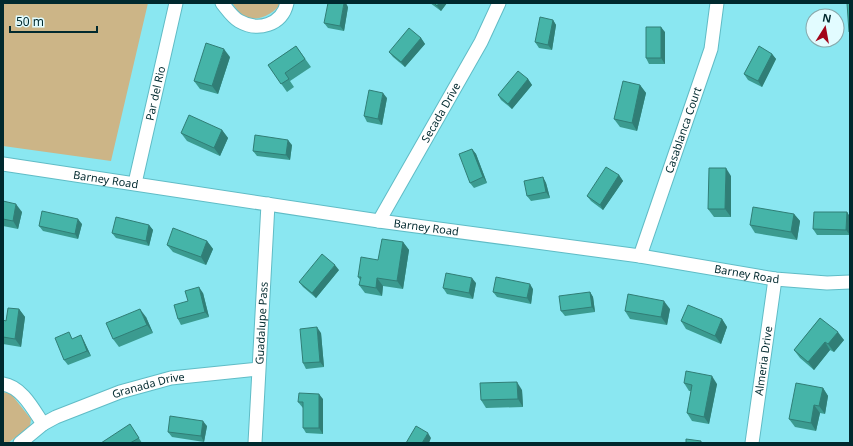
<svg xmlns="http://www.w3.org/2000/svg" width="853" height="446" font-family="'Noto Sans',sans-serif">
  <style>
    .green { fill: #ccb587 }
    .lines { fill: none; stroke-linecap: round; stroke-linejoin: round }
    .minor-casing { stroke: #60bcc6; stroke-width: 15 }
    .minor { stroke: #fff; stroke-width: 13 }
    .wall { fill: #3b9b90 }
    .shaded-wall { fill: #307e76 }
    .building { fill: #45b4a8; stroke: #307e76 }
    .labels { text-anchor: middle; stroke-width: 3; stroke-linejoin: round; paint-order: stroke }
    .street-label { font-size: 11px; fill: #00292e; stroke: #e2fcff }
  </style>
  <rect width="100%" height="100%" fill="#8ae7f1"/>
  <path class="green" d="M3 3H148L111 161 3 146Z
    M232 3H281C275 13 260 21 248 18 241 16 236 8 232 3Z
    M3 392 11 394 31 419 30 426 8 443H3Z"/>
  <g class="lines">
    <g class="minor-casing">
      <g id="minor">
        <path d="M222 3C227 9 232 17 239 21 258 32 282 25 287 3"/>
        <path id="s1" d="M3 164 379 221 640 256 775 279 827 283 850 282"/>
        <path id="s2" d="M135 183 176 3"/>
        <path id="s3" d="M379 221 481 42 499 3"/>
        <path id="s4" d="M640 256 711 49 717 3"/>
        <path id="s5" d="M3 384C22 387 33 409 43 424L56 417 120 392 171 378 258 369"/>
        <path d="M20 443 43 424"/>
        <path id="s6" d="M255 443 268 204"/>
        <path id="s7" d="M752 443 775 279"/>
      </g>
    </g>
    <use href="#minor" class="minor"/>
  </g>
  <path class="wall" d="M430 3H447L441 11Z
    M348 7 344 31 328 28 324 23Z
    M553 20 556 25 552 50 539 48 535 42Z
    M665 32V64H649L646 58Z
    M421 38 425 44 405 67 393 57 389 52Z
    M296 46 311 67 290 81 294 87 287 92 268 65Z
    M772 54 776 59 762 87 748 80 744 74Z
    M230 57 218 94 200 89 194 81Z
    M528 79 532 85 512 109 501 100 498 95Z
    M640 85 646 93 637 131 620 127 614 119Z
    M387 98 382 125 367 122 364 116Z
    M222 130 228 138 220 156 187 141 181 133Z
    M292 145 290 160 257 156 253 151Z
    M472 149 476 154 487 183 474 188 470 183Z
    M619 175 623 181 603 210 591 201 587 196Z
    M731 176V217H714L708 209Z
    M543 177 546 183 550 198 531 201 527 196Z
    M3 201 22 212 18 229 3 226Z
    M847 212 850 217V235H817L813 229Z
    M794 214 800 221 797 240 755 233 750 225Z
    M82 224 78 239 43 231 39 226Z
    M149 225 153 230 149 246 116 238 112 233Z
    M207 241 213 249 206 265 173 252 167 245Z
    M403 242 409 250 403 289 383 286 382 296 365 293 359 285 360 280 358 277 378 260Z
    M339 270 316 298 303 287 299 282Z
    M476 283 473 299 447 294 443 288Z
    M533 289 531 304 497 297 493 292Z
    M590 292 593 297 595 312 565 316 561 311Z
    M203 293 209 317 181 325 178 319 188 301Z
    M19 309 25 317 21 347 3 344V320L6 321Z
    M670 309 667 325 630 319 625 311Z
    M146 317 153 333 119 347 113 339Z
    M820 318 844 340 834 352 830 350 814 370 800 358 794 350Z
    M722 319 727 327 721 344 686 329 681 321Z
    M321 333 324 367 306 369 303 363Z
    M81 335 84 341 91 356 68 365 64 360 73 339Z
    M684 383 717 384 709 424 692 421 687 413 691 391H689Z
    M823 388 828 396 825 414 820 413 816 431 795 427 789 419Z
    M522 390 523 407 486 408 481 400Z
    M323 399V434L306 433 303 428V408L298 402Z
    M207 426 204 442 172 437 168 432Z
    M134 430 142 443H101Z"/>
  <path class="shaded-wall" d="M344 3H346L348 7 344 31 340 26Z
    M439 3H447L441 11 437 6Z
    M553 20 556 25 552 50 548 45Z
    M661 27 665 32V64L661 58Z
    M421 38 425 44 405 67 401 62Z
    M224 49 230 57 218 94 212 86Z
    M772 54 776 59 762 87 758 81Z
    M528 79 532 85 512 109 508 104Z
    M640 85 646 93 637 131 632 123Z
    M383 93 387 98 382 125 378 119Z
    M222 130 228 138 220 156 214 148Z
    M288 140 292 145 290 160 286 155Z
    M472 149 476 154 487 183 483 177Z
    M726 168 731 176V217L725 209Z
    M619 175 623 181 603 210 600 205Z
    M543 177 546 183 550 198 546 192Z
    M16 204 22 212 18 229 13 221Z
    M847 212 850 217V235L846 230Z
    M794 214 800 221 797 240 791 232Z
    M78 219 82 224 78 239 75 234Z
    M149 225 153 230 149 246 146 241Z
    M207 241 213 249 206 265 201 257Z
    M403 242 409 250 403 289 397 281Z
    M335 265 339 270 316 298 312 293Z
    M377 278 383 286 382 296 376 288Z
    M472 278 476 283 473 299 469 293Z
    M530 284 533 289 531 304 527 298Z
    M199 287 203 293 209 317 205 312Z
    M590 292 593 297 595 312 592 307Z
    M664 301 670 309 667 325 661 317Z
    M19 309 25 317 21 347 15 339Z
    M140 309 146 317 153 333 147 325Z
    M722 319 727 327 721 344 715 336Z
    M317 327 321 333 324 367 320 362Z
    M838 332 844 340 834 352 828 344Z
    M81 335 84 341 91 356 87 351Z
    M825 342 830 350 814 370 808 362Z
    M712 376 717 384 709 424 704 417Z
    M517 382 522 390 523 407 518 399Z
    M823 388 828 396 825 414 819 406Z
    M319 394 323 399V434L319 428Z
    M814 405 820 413 816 431 811 423Z
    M203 421 207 426 204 442 201 436Z
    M428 433 431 438 429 443H422Z"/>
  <path class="building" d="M328 3H344L340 26 324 23Z
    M434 3H439L437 6Z
    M847 3H850V32H849Z
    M540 17 553 20 548 45 535 42Z
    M646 27H661V58H646Z
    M409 28 421 38 401 62 389 52Z
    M206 43 224 49 212 86 194 81Z
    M296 46 305 59 285 73 289 79 281 84 268 65Z
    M759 46 772 54 758 81 744 74Z
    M518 71 528 79 508 104 498 95Z
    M623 81 640 85 632 123 614 119Z
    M369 90 383 93 378 119 364 116Z
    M189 115 222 130 214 148 181 133Z
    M255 135 288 140 286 155 253 151Z
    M472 149 483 177 470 183 459 154Z
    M606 167 619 175 600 205 587 196Z
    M709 168H726L725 209H708Z
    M543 177 546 192 527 196 524 181Z
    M3 201 16 204 13 221 3 219Z
    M753 207 794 214 791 232 750 225Z
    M42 211 78 219 75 234 39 226Z
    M814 212H847L846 230 813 229Z
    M116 217 149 225 146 241 112 233Z
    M173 228 207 241 201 257 167 245Z
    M382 239 403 242 397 281 377 278 376 288 359 285 361 277H358L361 257 378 260Z
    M322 254 335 265 312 293 299 282Z
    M446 273 472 278 469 293 443 288Z
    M496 277 530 284 527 298 493 292Z
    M199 287 205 312 178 319 174 305 188 301 185 291Z
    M590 292 592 307 561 311 559 296Z
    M628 294 664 301 661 317 625 311Z
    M688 305 722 319 715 336 681 321Z
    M8 308 19 309 15 339 3 337V320L6 321Z
    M140 309 147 325 113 339 106 323Z
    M820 318 838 332 828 344 825 342 808 362 794 350Z
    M317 327 320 362 303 363 300 329Z
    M69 332 72 339 81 335 87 351 64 360 55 338Z
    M686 371 712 376 704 417 687 413 692 385 684 383Z
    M517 382 518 399 481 400 480 383Z
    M796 383 823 388 819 406 814 405 811 423 789 419Z
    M299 393 319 394V428H303V402H298Z
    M170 416 203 421 201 436 168 432Z
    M130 424 139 438 130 443H101Z
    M416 426 428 433 422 443H406Z
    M686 439 701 441V443H686Z"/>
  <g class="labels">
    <g class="street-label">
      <text dy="4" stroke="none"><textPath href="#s2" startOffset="92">Par del Rio</textPath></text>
      <text dy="4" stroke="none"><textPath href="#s3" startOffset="125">Secada Drive</textPath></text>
      <text dy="4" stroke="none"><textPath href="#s4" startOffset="133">Casablanca Court</textPath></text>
      <text dy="4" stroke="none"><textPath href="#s1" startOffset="104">Barney Road</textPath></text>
      <text dy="4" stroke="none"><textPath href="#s1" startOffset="428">Barney Road</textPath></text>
      <text dy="4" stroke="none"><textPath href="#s1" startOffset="752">Barney Road</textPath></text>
      <text dy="4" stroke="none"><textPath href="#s6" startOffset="120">Guadalupe Pass</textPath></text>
      <text dy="4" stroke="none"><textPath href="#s7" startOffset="83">Almeria Drive</textPath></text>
      <text dy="4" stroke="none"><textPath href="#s5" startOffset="171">Granada Drive</textPath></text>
    </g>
  </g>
  <rect width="853" height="446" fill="none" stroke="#00292e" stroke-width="8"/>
  <g transform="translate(825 28) rotate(11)"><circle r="19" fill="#e2fcff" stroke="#88a8ab"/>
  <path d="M0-3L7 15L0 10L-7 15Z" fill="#a2051a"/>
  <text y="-6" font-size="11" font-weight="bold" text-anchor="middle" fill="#00292e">N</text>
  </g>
  <path d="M10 26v6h87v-6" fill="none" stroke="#00292e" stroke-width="2"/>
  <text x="16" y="26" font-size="12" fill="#00292e" stroke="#e2fcff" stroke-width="3" paint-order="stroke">50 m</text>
</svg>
